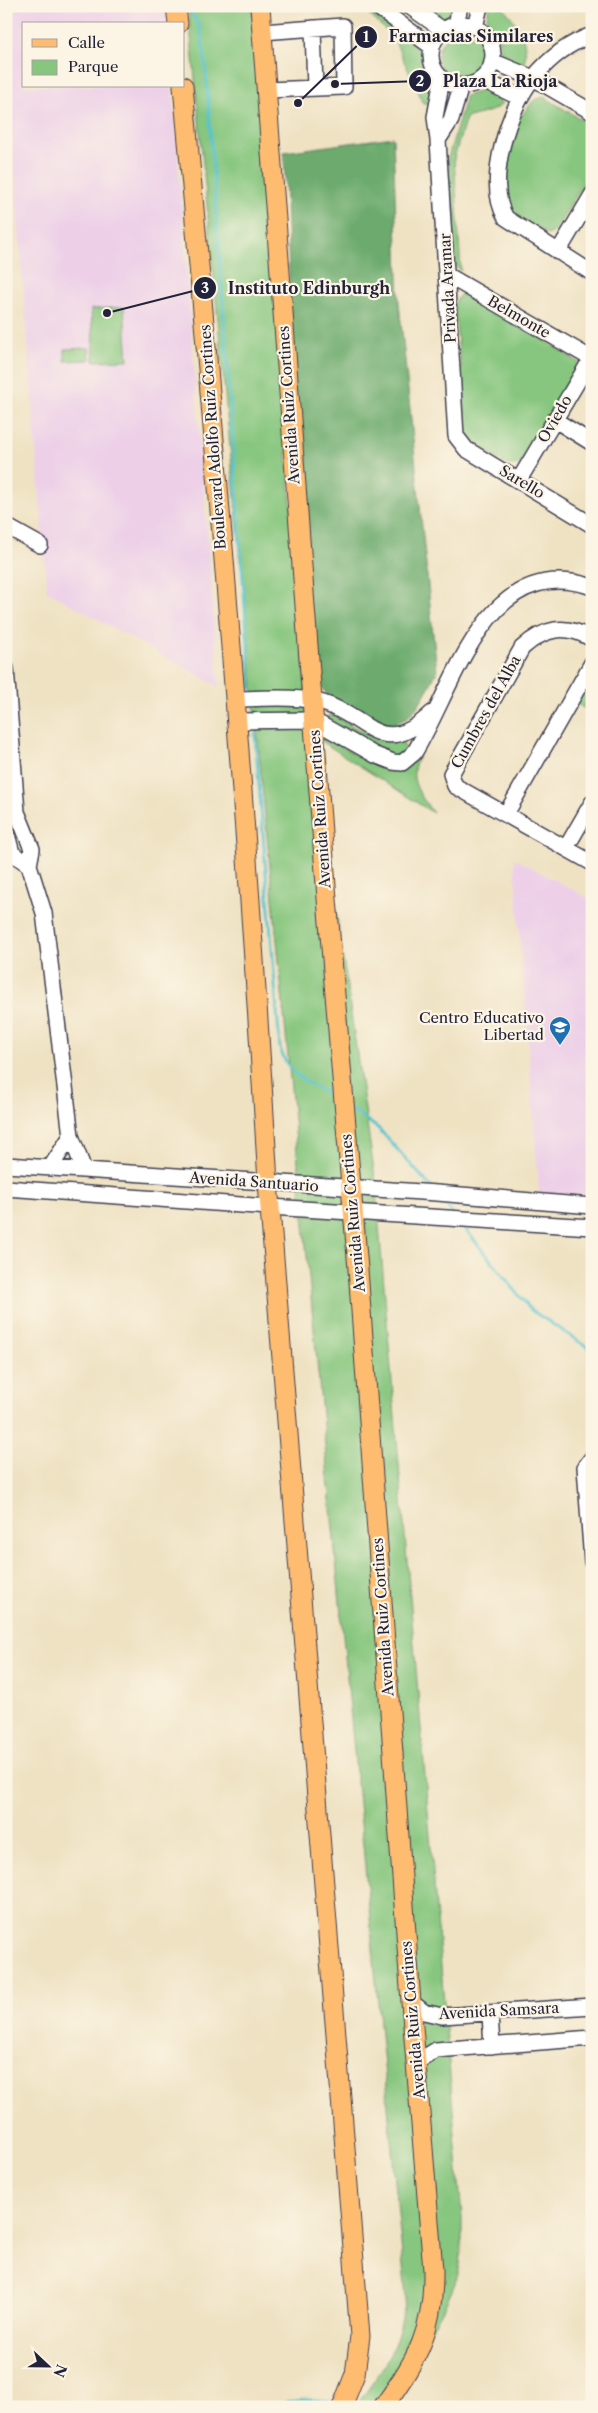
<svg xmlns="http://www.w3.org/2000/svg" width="598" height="2413" font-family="'Libre Caslon Text',serif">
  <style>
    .built { fill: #edd0e8 }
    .green { fill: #86c67e; stroke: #54745c }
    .forest { fill: #6cab6d; stroke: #476654 }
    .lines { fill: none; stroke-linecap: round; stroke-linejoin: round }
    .stream { stroke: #58c4cf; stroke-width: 3 }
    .minor-casing { stroke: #413f4f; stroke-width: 18 }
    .major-casing { stroke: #413f4f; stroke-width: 21 }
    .minor { stroke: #fff; stroke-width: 15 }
    .major { stroke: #febc70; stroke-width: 19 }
    .labels { text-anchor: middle; stroke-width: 4.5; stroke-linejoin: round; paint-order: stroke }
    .street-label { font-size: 15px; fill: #22223b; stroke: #fcf5e5 }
    .poi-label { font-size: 15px; fill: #22223b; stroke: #fcf5e5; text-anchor: end }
    .leader { fill: none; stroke: #22223b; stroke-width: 2 }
    .callout-dot { fill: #22223b; stroke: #fcf5e5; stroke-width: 2 }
    .mark-label { font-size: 15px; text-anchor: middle; font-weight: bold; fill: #fff }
    .callout-label { font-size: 16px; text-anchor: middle; font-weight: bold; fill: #22223b; stroke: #fcf5e5; stroke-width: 4.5; stroke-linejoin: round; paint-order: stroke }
  </style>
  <rect width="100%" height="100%" fill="#fcf5e5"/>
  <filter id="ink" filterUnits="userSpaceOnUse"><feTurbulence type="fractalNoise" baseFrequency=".02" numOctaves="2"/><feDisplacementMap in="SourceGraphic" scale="10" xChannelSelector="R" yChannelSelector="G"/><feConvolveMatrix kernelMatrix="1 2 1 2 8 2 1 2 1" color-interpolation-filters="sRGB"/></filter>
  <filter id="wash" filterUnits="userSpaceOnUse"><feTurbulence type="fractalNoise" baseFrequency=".0096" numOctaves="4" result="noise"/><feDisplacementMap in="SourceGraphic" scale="20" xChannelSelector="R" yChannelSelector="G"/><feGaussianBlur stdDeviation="1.12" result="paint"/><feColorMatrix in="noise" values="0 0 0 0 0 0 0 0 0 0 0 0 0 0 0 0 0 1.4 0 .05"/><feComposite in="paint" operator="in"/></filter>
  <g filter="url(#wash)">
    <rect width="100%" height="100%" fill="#efe2c3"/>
    <path class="built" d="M6 6H167L168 24H24V86H172L219 687 47 591 6 67Z
      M514 858 592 900V1196L539 1192Z"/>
    <path class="green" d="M188 6H252L307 710 375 1178 462 2218C462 2240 463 2263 455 2283 438 2328 403 2368 375 2407H355C386 2365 398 2350 406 2297Z
      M360 6 421 48 422 68 434 89 430 103H423L393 37Z
      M422 6H455L451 14C439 21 432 14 422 6Z
      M489 6H501C516 19 533 47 522 67L501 56 499 39 486 22Z
      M438 56a23 23 0 1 1 46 0a23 23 0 1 1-46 0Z
      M484 90 499 97 501 105 491 111 466 118 454 158 461 271 456 266 448 158 466 96Z
      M544 97 592 126V170L554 232 548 235 512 212 509 207 503 165 517 121 534 100Z
      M472 293 578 362 577 374 519 465H508L471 443 467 433 454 303 460 295Z
      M124 307 128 360 94 361 91 309Z
      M89 348 90 360 65 361V349Z
      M592 677V713L577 704Z
      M332 715 377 739 403 742 406 753 395 759 328 720 329 716Z
      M324 737 386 771 400 770 419 756C406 779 420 794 433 813L321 741Z"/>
    <path class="forest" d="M393 137 399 302 437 672C414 715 404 740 354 711 340 703 326 698 319 683L307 710 284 152Z"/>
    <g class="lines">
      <path class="stream" d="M190 11 200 27 205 58 251 689
        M255 734 280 1048C290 1080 311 1083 337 1099
        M350 1108 379 1129 431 1187
        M441 1199 452 1213
        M462 1225 531 1310 592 1350
        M351 2403 377 2406
        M274 2407C295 2398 315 2399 337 2402"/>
    </g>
  </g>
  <g filter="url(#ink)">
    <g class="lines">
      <g class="minor-casing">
        <path id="minor" d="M376 6 432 47
          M409 6 443 30
          M431 55a31 31 0 1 1 62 0a31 31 0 1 1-62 0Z
          M456 25 460 6
          M475 27 480 6
          M313 28 315 88
          M262 32 343 26 344 87 266 90
          M592 35C569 43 549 59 534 77 509 107 484 182 506 218L592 273
          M492 61 533 78 592 112
          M442 79 435 117 438 140 456 436 466 449 592 525
          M481 79 520 98
          M438 140 451 120 461 86
          M558 252 592 195
          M447 275 592 359
          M555 420 592 443
          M519 480 591 359
          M6 526 40 545
          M592 639C565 623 544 628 522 648L451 774 455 786 592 863
          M6 668 17 812 32 849 29 865 44 913 71 1136 84 1170
          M234 699C262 699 295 695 323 703 369 717 381 761 432 713
          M235 721 313 720 375 755 393 762 402 763 414 753C455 687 486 551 592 587
          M506 814 592 663
          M6 831 12 853 29 865
          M566 848 592 803
          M6 1165 437 1193 592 1206
          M50 1168 71 1136
          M6 1188 270 1207 592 1227
          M592 1458 585 1467 592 1562
          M411 2002 424 2012 442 2016 592 2006
          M490 2014 492 2046
          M417 2062 436 2050 592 2038"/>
      </g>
      <g class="major-casing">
        <path id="major" d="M176 6 178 24
          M260 6 327 899 358 1269 411 2002 433 2270C434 2330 418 2359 383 2407
          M183 86C216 451 247 817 268 1183L360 2336 355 2374 342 2407"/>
      </g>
      <use href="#minor" class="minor"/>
      <use href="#major" class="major"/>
    </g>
  </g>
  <defs>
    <g id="school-pin" transform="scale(1.125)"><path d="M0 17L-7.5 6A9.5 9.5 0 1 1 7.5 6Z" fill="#1f6fb2" stroke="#fcf5e5"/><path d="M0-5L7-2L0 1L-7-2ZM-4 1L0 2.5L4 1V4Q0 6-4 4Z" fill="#fff"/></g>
  </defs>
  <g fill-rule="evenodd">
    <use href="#school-pin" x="560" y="1027"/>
  </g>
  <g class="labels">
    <g class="street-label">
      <text transform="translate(448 288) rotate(-93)" y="5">Privada Aramar</text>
      <text transform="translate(519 317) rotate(30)" y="5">Belmonte</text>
      <text transform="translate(289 405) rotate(-94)" y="5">Avenida Ruiz Cortines</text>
      <text transform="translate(555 419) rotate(-60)" y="5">Oviedo</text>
      <text transform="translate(213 437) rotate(-94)" y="5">Boulevard Adolfo Ruiz Cortines</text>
      <text transform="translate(522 482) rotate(31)" y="5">Sarello</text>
      <text transform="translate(486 712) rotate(-61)" y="5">Cumbres del Alba</text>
      <text transform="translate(320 809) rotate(-94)" y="5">Avenida Ruiz Cortines</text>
      <text transform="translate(254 1182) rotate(4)" y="5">Avenida Santuario</text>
      <text transform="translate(353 1213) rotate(-95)" y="5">Avenida Ruiz Cortines</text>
      <text transform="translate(383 1617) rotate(-94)" y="5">Avenida Ruiz Cortines</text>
      <text transform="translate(499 2011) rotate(-3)" y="5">Avenida Samsara</text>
      <text transform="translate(413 2020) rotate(-95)" y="5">Avenida Ruiz Cortines</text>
    </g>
    <g class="poi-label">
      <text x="544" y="1023">Centro Educativo<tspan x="544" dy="17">Libertad</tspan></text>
    </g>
  </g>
  <path class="leader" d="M298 103L366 37M335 84L420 81M107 313L205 288"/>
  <g class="callout-dot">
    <circle cx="298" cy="103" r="5"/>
    <circle cx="335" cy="84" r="5"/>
    <circle cx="107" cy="313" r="5"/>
    <circle cx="366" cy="37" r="12"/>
    <circle cx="420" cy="81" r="12"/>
    <circle cx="205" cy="288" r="12"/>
  </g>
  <g class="mark-label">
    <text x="366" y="42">1</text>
    <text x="420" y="86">2</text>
    <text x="205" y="293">3</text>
  </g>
  <g class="callout-label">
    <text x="471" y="42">Farmacias Similares</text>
    <text x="500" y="87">Plaza La Rioja</text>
    <text x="309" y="294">Instituto Edinburgh</text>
  </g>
  <rect width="598" height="2413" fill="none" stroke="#fcf5e5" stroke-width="25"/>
  <rect x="22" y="22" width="162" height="65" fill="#fcf5e5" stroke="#a5a1a1"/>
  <rect x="32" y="39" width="25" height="8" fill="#febc70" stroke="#a5a1a1"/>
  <text x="68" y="48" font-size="15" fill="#22223b">Calle</text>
  <rect x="32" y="60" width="25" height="15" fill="#86c67e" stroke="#a5a1a1"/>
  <text x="68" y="72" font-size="15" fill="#22223b">Parque</text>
  <g transform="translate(48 2366) rotate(112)" stroke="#fcf5e5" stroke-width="4" paint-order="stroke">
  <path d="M0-4L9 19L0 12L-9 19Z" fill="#22223b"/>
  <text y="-8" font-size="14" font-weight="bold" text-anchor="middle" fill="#22223b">N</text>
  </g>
</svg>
